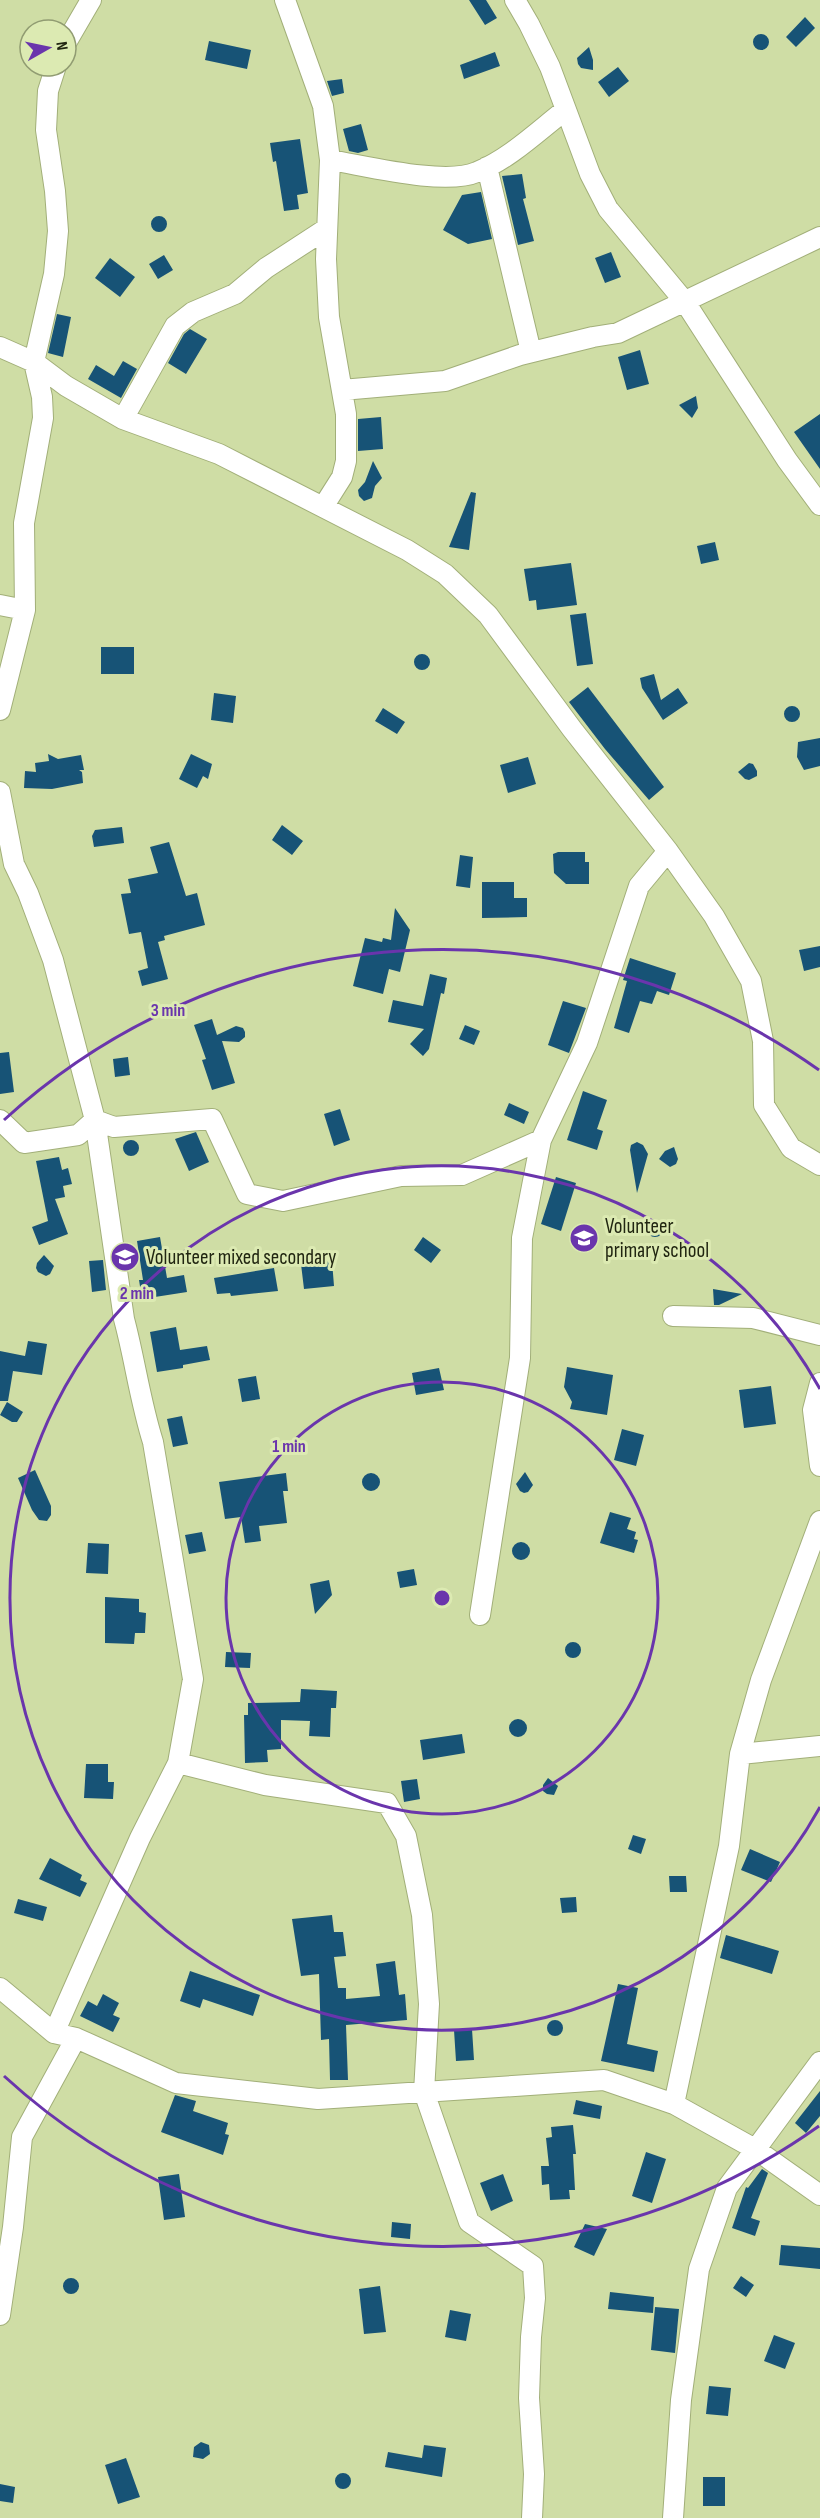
<svg xmlns="http://www.w3.org/2000/svg" width="820" height="2518" font-family="'Sofia Sans Condensed',sans-serif">
  <style>
    .building { fill: #175376 }
    .lines { fill: none; stroke-linecap: round; stroke-linejoin: round }
    .minor-casing { stroke: #a2af79; stroke-width: 22 }
    .minor { stroke: #fff; stroke-width: 20 }
    .ring { fill: none; stroke: #6a35ac; stroke-width: 3 }
    .labels { text-anchor: middle; stroke-width: 6; stroke-linejoin: round; paint-order: stroke }
    .poi-label { font-size: 21px; fill: #212611; stroke: #dceab2; text-anchor: start }
    .centre { fill: #6a35ac; stroke: #dceab2; stroke-width: 3 }
    .ring-label { font-size: 18px; text-anchor: middle; font-weight: bold; fill: #6a35ac; stroke: #dceab2; stroke-width: 6; stroke-linejoin: round; paint-order: stroke }
  </style>
  <rect width="100%" height="100%" fill="#cfdda5"/>
  <path class="building" d="M469 0H486L497 18 485 25Z
    M805 17 815 28 796 47 786 37Z
    M753 42a8 8 0 1 1 16 0a8 8 0 1 1-16 0Z
    M209 41 251 50 247 69 205 60Z
    M589 47 593 60V70L581 68 578 64 577 58Z
    M495 52 500 66 464 79 460 65Z
    M618 67 629 81 609 97 598 82Z
    M342 79 344 93 332 96 327 81Z
    M361 124 368 150 358 153 349 151 343 129Z
    M300 139 308 193 297 195 299 209 284 211 276 161 273 162 270 143Z
    M522 174 526 198 523 199 534 241 518 245 502 176Z
    M481 192 492 239 468 244 443 230 462 195Z
    M151 224a8 8 0 1 1 16 0a8 8 0 1 1-16 0Z
    M611 252 621 277 605 283 595 258Z
    M164 255 173 270 158 279 149 264Z
    M110 258 135 277 120 297 95 278Z
    M57 314 71 317 63 357 48 353Z
    M190 329 207 339 186 374 168 363 184 334Z
    M640 350 649 384 627 390 618 357Z
    M123 361 137 369 121 398 88 379 96 365 114 376Z
    M696 396 698 408 692 418 679 405Z
    M820 414V469L794 432Z
    M381 417 383 449 358 451V419Z
    M373 461 382 478 375 486 372 498 364 501 359 496 358 490 365 482Z
    M471 492 476 493 469 550 449 547Z
    M715 542 719 560 701 564 697 546Z
    M571 563 577 605 537 610 536 600 529 601 524 569Z
    M586 613 593 664 577 666 570 615Z
    M101 647H134V674H101Z
    M414 662a8 8 0 1 1 16 0a8 8 0 1 1-16 0Z
    M654 674 661 700 678 688 688 703 663 720 642 688 640 678Z
    M588 687 664 787 649 800 605 749 569 702Z
    M214 693 236 696 233 723 211 720Z
    M784 714a8 8 0 1 1 16 0a8 8 0 1 1-16 0Z
    M383 708 405 722 397 734 375 721Z
    M820 738V766L804 770 797 757 798 742Z
    M48 754 58 759 81 755 84 770H79L82 772 83 783 52 789 24 788 25 771 36 772 35 763 49 761Z
    M191 754 212 764 208 779 203 776 197 788 179 779Z
    M528 757 536 784 508 793 500 765Z
    M749 763 753 764 757 771V776L749 780 745 779 738 772Z
    M282 825 303 841 292 855 272 840Z
    M122 827 124 843 94 847 92 836 95 830Z
    M169 842 186 896 197 893 205 925 164 936 165 940 158 942 168 979 142 986 138 971 148 968 141 932 129 934 121 894 131 893 128 879 158 873 150 847Z
    M558 852H585V862H589V884H566L554 873 553 854Z
    M460 855 473 857 470 888 456 886Z
    M482 882H514V898H527V917L482 918Z
    M395 908 410 930 400 972 389 969 383 994 353 986 365 938 382 942 383 938 391 940Z
    M820 946V967L804 971 799 950Z
    M630 958 676 973 669 995 657 991 652 1004 640 1001 629 1033 614 1028 627 981 623 980Z
    M430 974 447 978 444 994 441 993 429 1049 423 1056 410 1044 424 1029 388 1022 393 1000 423 1006Z
    M563 1001 586 1008 569 1053 548 1045Z
    M212 1019 217 1035 236 1026 243 1028 245 1032V1037L239 1042 222 1041 235 1083 212 1090 202 1060 206 1059 194 1025Z
    M465 1025 480 1031 474 1045 459 1039Z
    M9 1052 14 1092 0 1094V1053Z
    M128 1057 130 1075 115 1077 113 1059Z
    M583 1091 607 1100 597 1129 603 1131 597 1150 567 1140Z
    M509 1103 529 1112 524 1124 504 1115Z
    M340 1109 350 1140 334 1146 324 1114Z
    M196 1132 209 1162 189 1171 175 1139Z
    M123 1148a8 8 0 1 1 16 0a8 8 0 1 1-16 0Z
    M637 1142 643 1145 648 1154 637 1193 630 1150 631 1145Z
    M674 1147 678 1159 676 1164 670 1167 659 1159 665 1151Z
    M59 1157 62 1170 68 1168 72 1184 63 1186 65 1197 55 1199 68 1234 39 1245 32 1227 48 1221 36 1161Z
    M556 1177 576 1183 561 1231 541 1224Z
    M647 1229a8 8 0 1 1 16 0a8 8 0 1 1-16 0Z
    M160 1237 167 1278 184 1275 187 1292 142 1299 139 1280H143L137 1241Z
    M423 1237 441 1250 431 1263 414 1250Z
    M44 1255 54 1266 50 1274 46 1276 38 1272 36 1268 37 1263Z
    M103 1260 106 1290 92 1292 89 1261Z
    M332 1261 334 1286 304 1289 301 1264Z
    M274 1268 278 1291 231 1296 230 1293 217 1294 214 1278Z
    M713 1289 742 1294 719 1305H714Z
    M176 1327 180 1350 207 1346 210 1360 183 1365V1368L157 1372 150 1332Z
    M28 1341 47 1344 42 1375 13 1371 8 1401H0V1351L25 1356Z
    M567 1367 613 1375 607 1415 570 1409 572 1402 564 1387Z
    M439 1368 444 1390 416 1395 412 1373Z
    M256 1376 260 1399 242 1402 238 1379Z
    M771 1386 776 1424 744 1428 739 1390Z
    M7 1402 23 1412 17 1422H12L0 1415Z
    M182 1416 188 1444 173 1447 167 1419Z
    M622 1429 644 1435 636 1466 614 1460Z
    M35 1470 51 1506V1515L47 1521 39 1520 32 1510 18 1478Z
    M525 1472 533 1485 528 1492 524 1493 520 1491 516 1484Z
    M286 1473 288 1491H283L287 1523 259 1526 261 1541 245 1543 241 1517 225 1519 219 1482Z
    M362 1482a9 9 0 1 1 18 0a9 9 0 1 1-18 0Z
    M610 1512 631 1518 627 1529 636 1532 634 1539 638 1540 634 1553 600 1543Z
    M202 1532 206 1551 189 1554 185 1535Z
    M512 1551a9 9 0 1 1 18 0a9 9 0 1 1-18 0Z
    M88 1543 109 1544 108 1574 86 1573Z
    M414 1569 417 1585 400 1588 397 1572Z
    M329 1580 332 1595 315 1614 310 1584Z
    M105 1597 139 1599V1612L146 1613 145 1633H135L134 1644 105 1643Z
    M565 1650a8 8 0 1 1 16 0a8 8 0 1 1-16 0Z
    M226 1652 251 1653 250 1668 225 1667Z
    M301 1689 337 1691 336 1708H331L330 1737 309 1736 310 1721 281 1720V1749L267 1750 268 1762 245 1763 244 1715H248V1703L300 1702Z
    M509 1728a9 9 0 1 1 18 0a9 9 0 1 1-18 0Z
    M462 1734 465 1753 423 1760 420 1740Z
    M86 1764H108V1782H114L113 1799 84 1798Z
    M548 1778 558 1786 554 1795 547 1794 543 1791V1785Z
    M417 1779 420 1799 404 1802 401 1781Z
    M633 1835 646 1839 641 1854 628 1849Z
    M750 1849 780 1862 771 1882 741 1870Z
    M50 1858 82 1875 80 1880 87 1883 80 1897 39 1879Z
    M669 1876H686L687 1892H670Z
    M576 1897 577 1912 562 1913 560 1898Z
    M18 1899 47 1907 43 1921 14 1913Z
    M332 1915 334 1932H343L346 1956 334 1957 338 1988H346V1999L380 1996 376 1964 395 1961 399 1995 405 1994 407 2020 346 2025 348 2080H330L329 2039 321 2040 319 1974 301 1976 292 1919Z
    M726 1935 779 1951 772 1974 720 1958Z
    M190 1971 260 1995 253 2016 203 1999 200 2008 180 2001Z
    M618 1984 638 1988 627 2044 658 2051 654 2072 601 2061Z
    M103 1994 119 2003 113 2015 120 2018 113 2032 80 2016 88 2001 97 2006Z
    M547 2028a8 8 0 1 1 16 0a8 8 0 1 1-16 0Z
    M472 2029 474 2060 456 2061 454 2030Z
    M820 2091V2116L806 2133 795 2123Z
    M175 2095 196 2101 193 2111 228 2123 225 2134 229 2135 223 2155 161 2132Z
    M576 2100 602 2106 600 2119 573 2114Z
    M573 2125 576 2154H573L575 2190H569L570 2199 550 2200 549 2184 542 2185 541 2166H549L546 2138 552 2137 551 2127Z
    M646 2152 666 2159 652 2203 632 2196Z
    M762 2169 768 2173 751 2218 760 2221 755 2236 732 2228 746 2187 748 2188Z
    M179 2174 185 2217 164 2220 158 2177Z
    M503 2174 513 2201 491 2211 480 2183Z
    M392 2222 411 2224 410 2239 391 2237Z
    M585 2224 607 2229 594 2256 574 2247Z
    M781 2245 820 2248V2269L779 2265Z
    M741 2276 754 2285 746 2297 733 2288Z
    M63 2286a8 8 0 1 1 16 0a8 8 0 1 1-16 0Z
    M380 2286 386 2332 364 2334 359 2289Z
    M610 2292 654 2297 653 2313 608 2309Z
    M655 2307 679 2309 675 2353 651 2350Z
    M450 2310 471 2314 466 2341 445 2337Z
    M774 2335 795 2343 785 2369 764 2361Z
    M709 2386 731 2388 728 2416 706 2414Z
    M201 2442 209 2445 210 2454 203 2459 193 2457 194 2447Z
    M424 2445 446 2448 442 2477 385 2467 388 2452 422 2458Z
    M126 2458 140 2497 118 2504 105 2465Z
    M335 2481a8 8 0 1 1 16 0a8 8 0 1 1-16 0Z
    M703 2477H725V2506H703Z
    M0 2484 15 2487 13 2503 0 2501Z"/>
  <g class="lines">
    <g class="minor-casing">
      <path id="minor" d="M285 0 323 106 330 160 326 259 329 317 346 414V461L342 477 323 507
        M515 0 529 24 550 67 590 174 608 209 685 302 787 460 820 505
        M66 43 91 0
        M330 160C367 166 445 186 477 172 509 159 537 132 564 111
        M487 167 531 352
        M0 347 34 362 66 386 123 419 219 454 407 550 445 574 488 615 572 729 668 851 714 916 751 981 763 1041 764 1105 791 1148 820 1165
        M342 390 445 381 520 355 593 337 618 333 820 237
        M123 419 175 326 193 312 235 294 266 268 326 229
        M0 605 25 610
        M0 710 25 610 24 523 43 418 42 397 34 362 54 274 58 231 55 191 46 130 48 91 56 66
        M0 792 14 864 28 893 53 960 95 1120 124 1319C135 1360 140 1401 153 1442L193 1679 178 1763 265 1785 387 1803 406 1836 422 1915 429 2004 424 2092 469 2222 533 2266 535 2298 531 2337 529 2398 534 2474 532 2518
        M0 1120 24 1143 78 1135 95 1120 114 1127 212 1119 247 1194 283 1201 401 1176 462 1175 541 1140
        M673 1316 753 1318 820 1335
        M820 1383 813 1410 820 1466
        M480 1615 520 1358 522 1238 541 1140 587 1043 639 886 668 851
        M740 1754 820 1746
        M0 1988 54 2033 76 2038 176 2083 318 2099 604 2080 674 2104 755 2149 820 2195
        M54 2033 140 1838 178 1763
        M674 2104 729 1846 740 1754 761 1680 820 1521
        M0 2315 13 2227 22 2137 76 2038
        M673 2518 681 2400 699 2269 727 2188 820 2062"/>
    </g>
    <use href="#minor" class="minor"/>
  </g>
  <g class="ring">
    <circle cx="442" cy="1598" r="216"/>
    <path d="M820 1807A432 432 0 1 1 820 1389"/>
    <path d="M819 2126A649 649 0 0 1 4 2076M4 1120A649 649 0 0 1 819 1070"/>
  </g>
  <defs>
    <g id="school-disc" transform="scale(1.5)"><circle r="9.5" fill="#6a35ac" stroke="#dceab2"/><path d="M0-5L7-2L0 1L-7-2ZM-4 1L0 2.5L4 1V4Q0 6-4 4Z" fill="#fff"/></g>
  </defs>
  <g fill-rule="evenodd">
    <use href="#school-disc" x="584" y="1238"/>
    <use href="#school-disc" x="125" y="1257"/>
  </g>
  <g class="labels">
    <g class="poi-label">
      <text x="605" y="1233">Volunteer<tspan x="605" dy="24">primary school</tspan></text>
      <text x="146" y="1264">Volunteer mixed secondary</text>
    </g>
  </g>
  <circle cx="442" cy="1598" r="9" class="centre"/>
  <g class="ring-label">
    <text x="168" y="1016">3 min</text>
    <text x="137" y="1299">2 min</text>
    <text x="289" y="1452">1 min</text>
  </g>
  <g transform="translate(48 48) rotate(81)"><circle r="28" fill="#dceab2" stroke="#919c72" stroke-width="1.5"/>
  <path d="M0-4.5L10 22L0 15L-10 22Z" fill="#6a35ac"/>
  <text y="-9" font-size="16" font-weight="bold" text-anchor="middle" fill="#212611">N</text>
  </g>
</svg>
